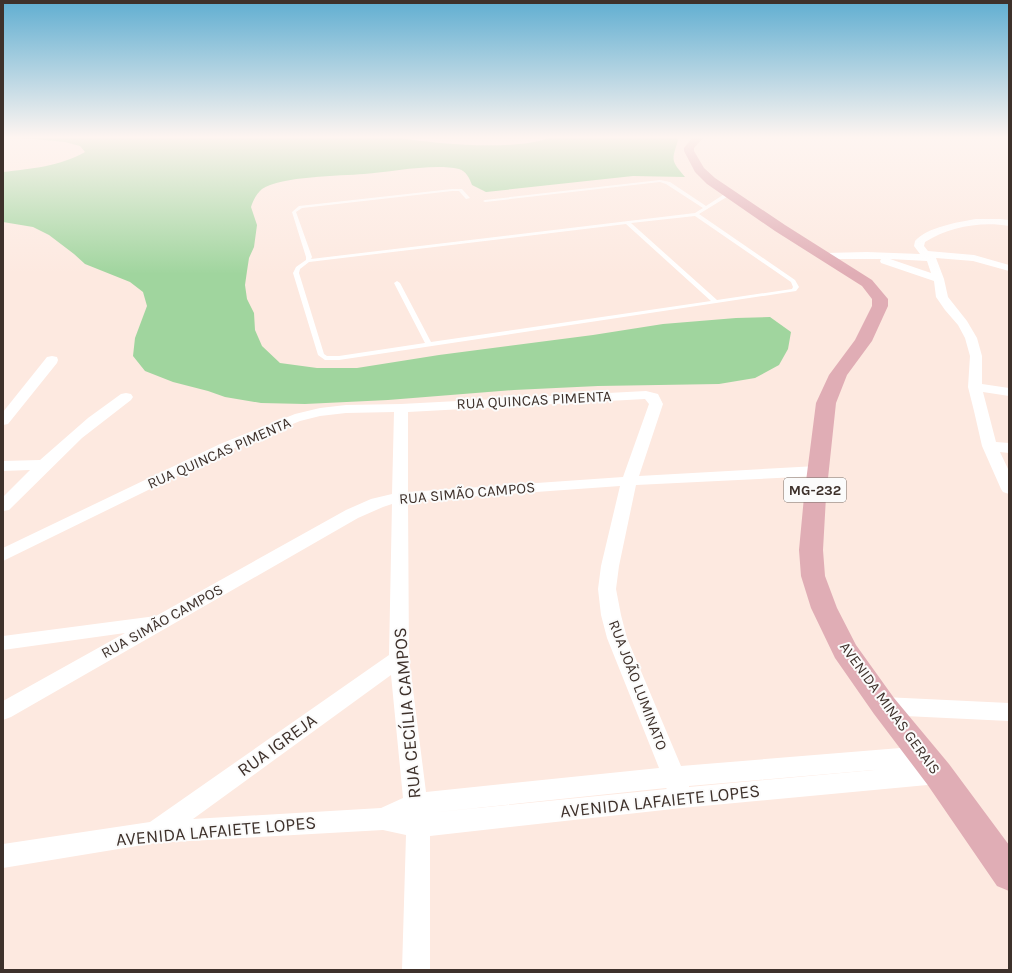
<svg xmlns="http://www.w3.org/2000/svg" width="1012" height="973" font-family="Karla,sans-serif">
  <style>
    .green { fill: #a0d59e }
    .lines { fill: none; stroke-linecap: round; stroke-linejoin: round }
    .service { fill: #fff; fill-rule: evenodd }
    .minor { fill: #fff; fill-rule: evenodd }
    .primary { fill: #e0adb5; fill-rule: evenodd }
    .labels { text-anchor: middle; stroke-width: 4; stroke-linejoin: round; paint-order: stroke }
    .shield { fill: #fbfbfb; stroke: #776e69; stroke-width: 1 }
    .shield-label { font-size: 14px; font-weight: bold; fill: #3e312b }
    .street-label { font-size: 15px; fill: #3e312b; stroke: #fbfbfb }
    .near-street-label { font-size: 18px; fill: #3e312b; stroke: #fbfbfb }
  </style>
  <rect width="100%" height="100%" fill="#fde9e0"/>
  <path class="green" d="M23 138H401C436 144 516 151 548 138H676L678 140C672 161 670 159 685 177L633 176 486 192 472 185C470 179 466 171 459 169 433 163 391 172 364 174 340 176 281 176 262 189 256 194 253 201 251 207L257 225 254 247 249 258 247 271 245 285 247 299 254 313 255 330 262 346 280 363 317 368H357L439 355 593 335 663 324 736 318 770 317 791 332 788 349 779 365 755 378 719 384 598 386 514 390 388 400 305 404 261 403 225 397 208 391 173 382 145 371 133 356 135 338 147 306 143 292 130 282 85 264 74 254 49 235 33 227 3 222V172C30 169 61 166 85 152L80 146 65 142Z"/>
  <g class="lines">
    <path class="service" d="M660 180 670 182 706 206 726 193H730V195L699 214 795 280 799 287 796 291 339 360H325L318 355 293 273 296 267 306 260V257L292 212 299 206 452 189H462L470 198 466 199 459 191H452L302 208 296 212 312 257 311 259 695 213 703 208 666 184 660 182 485 202 483 201 485 200ZM695 216 791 282 793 287 792 289 717 300 631 223ZM626 224 711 301 431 342 400 283 397 281 394 283 425 343 339 356H327L324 354 299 273 300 269 309 262Z"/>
    <path class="minor" d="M976 219H1000L1009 220V226C981 221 949 227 925 242L924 246 928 251 974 255 1009 265V271L973 261 936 258 944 279 948 297 967 321 977 338 982 356V384L1009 388V396L983 392 996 442 1009 443V453L1000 452 1009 471V494L1003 492 1001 489 982 446 974 411 968 387 970 356 965 338 958 325 945 310 936 297 934 281 881 263 880 261 881 259H825L820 256 825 253 867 252 920 254 914 246 915 241C927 227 959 222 976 219ZM890 259 927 261 931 273Z
      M52 356 57 357 58 360 57 363 8 424 3 425V412L47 357Z
      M646 391 658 394 663 404 639 476 817 466 823 468 825 471 823 474 817 476 636 485 619 566 616 589 621 615 627 638 681 766 925 746 933 749 936 756 933 763 926 765 938 764 946 767 949 774 946 781 938 784 682 808 430 836V970H402L406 835 383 830 155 843 3 868V844L150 822 389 655 392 504 383 507 358 518 11 717 3 720V701L125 633 3 650V636L156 616 346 510 371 499 392 494 394 412 346 413 320 416 300 421 230 450 3 561V548L220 444 295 414 320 408 346 405 401 404ZM645 399 649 404 623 477 408 492V412ZM620 486 601 566 598 589 601 615 607 638 659 768 426 792 409 658 408 501ZM391 675 403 798 381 808 193 819ZM885 769 689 787V786ZM666 788 667 789 428 813Z
      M126 393 131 394 133 397 131 400 82 438 9 510 3 511V497L30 470 3 471V461L40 460 88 418 121 394Z
      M884 697 1009 703V721L884 715 876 712 873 706 876 700Z"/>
    <path class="primary" d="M692 138H703L694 148V151L704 168 715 178 785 225 872 280 888 299V306L872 341 847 375 836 403 826 497 823 550 825 576 837 608 856 645 894 698 949 764 1009 845V891L997 886 927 784 874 714 835 658 811 608 801 576 799 550 804 497 816 403 829 375 855 340 872 306V299L862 286 775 231 707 184 695 172 684 151V148Z"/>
  </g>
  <linearGradient id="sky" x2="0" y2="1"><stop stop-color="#60aed1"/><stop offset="0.5" stop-color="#fef5f1"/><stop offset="1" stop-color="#fef5f1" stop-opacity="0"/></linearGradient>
  <rect width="1012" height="274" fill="url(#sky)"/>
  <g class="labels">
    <rect class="shield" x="784" y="478" width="62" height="24" rx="3"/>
    <g class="shield-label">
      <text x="815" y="495">MG-232</text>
    </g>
    <g class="street-label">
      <text transform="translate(534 400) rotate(-3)" y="5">RUA QUINCAS PIMENTA</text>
      <text transform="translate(219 453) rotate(-24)" y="5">RUA QUINCAS PIMENTA</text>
      <text transform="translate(467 493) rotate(-5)" y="5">RUA SIMÃO CAMPOS</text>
      <text transform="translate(162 621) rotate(-29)" y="5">RUA SIMÃO CAMPOS</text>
      <text transform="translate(638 685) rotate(69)" y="5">RUA JOÃO LUMINATO</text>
      <text transform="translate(890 708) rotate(54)" y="5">AVENIDA MINAS GERAIS</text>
    </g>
    <g class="near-street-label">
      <text transform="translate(407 713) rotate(-95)" y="6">RUA CECÍLIA CAMPOS</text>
      <text transform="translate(277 745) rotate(-36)" y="6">RUA IGREJA</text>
      <text transform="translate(660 801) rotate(-6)" y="6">AVENIDA LAFAIETE LOPES</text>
      <text transform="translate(216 831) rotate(-5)" y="6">AVENIDA LAFAIETE LOPES</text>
    </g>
  </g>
  <rect width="1012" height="973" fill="none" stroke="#3e312b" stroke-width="8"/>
</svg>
